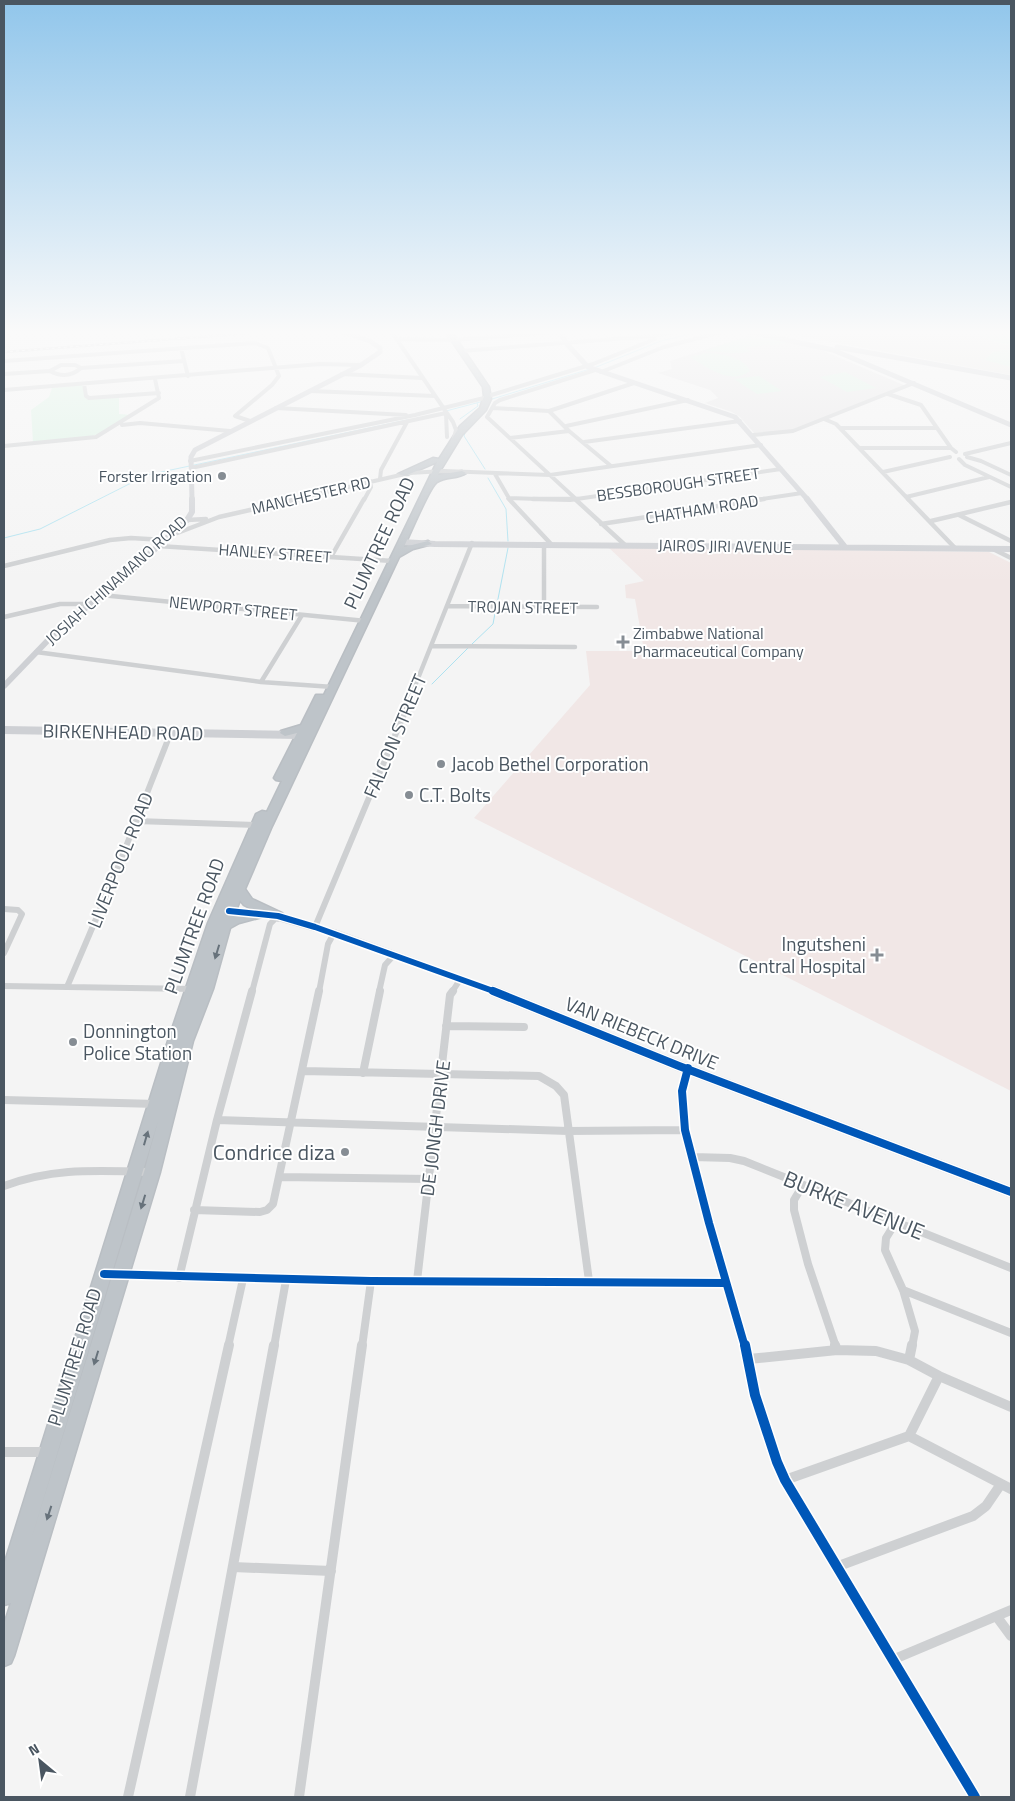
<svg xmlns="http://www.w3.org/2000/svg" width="1015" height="1801" font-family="'Titillium Web',sans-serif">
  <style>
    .commercial { fill: #e8e7e3 }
    .education { fill: #e6e5e6 }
    .medical { fill: #f1e7e6 }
    .green { fill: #d9f2e3 }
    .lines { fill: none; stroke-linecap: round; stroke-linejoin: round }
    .stream { stroke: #aee2f0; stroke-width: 1 }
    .highway-casing { stroke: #b9bec3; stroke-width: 3 }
    .street-far4 { stroke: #ced0d2; stroke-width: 4 }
    .street-far3 { stroke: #ced0d2; stroke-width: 4.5 }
    .street-far2 { stroke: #ced0d2; stroke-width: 6 }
    .street-far1 { stroke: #ced0d2; stroke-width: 8 }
    .street { stroke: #ced0d2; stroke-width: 10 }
    .secondary-far3 { stroke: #ced0d4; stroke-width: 5 }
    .secondary-far2 { stroke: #ced0d4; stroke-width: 6 }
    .secondary-far1 { stroke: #ced0d4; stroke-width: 8 }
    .secondary { stroke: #ced0d4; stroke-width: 11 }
    .highway { fill: #bec4c9; fill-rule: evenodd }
    .rail-casing { stroke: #c9cacc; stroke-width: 2.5 }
    .rail { stroke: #fff; stroke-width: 1; stroke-dasharray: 3; stroke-linecap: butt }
    .cycleway-far2-casing { stroke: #fff; stroke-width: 9 }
    .cycleway-far1-casing { stroke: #fff; stroke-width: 11 }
    .cycleway-casing { stroke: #fff; stroke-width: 13 }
    .cycleway-far2 { stroke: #0057b8; stroke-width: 6 }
    .cycleway-far1 { stroke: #0057b8; stroke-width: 8 }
    .cycleway { stroke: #0057b8; stroke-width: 10 }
    .oneway { fill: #67727b }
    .poi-dot { fill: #868d94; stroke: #fff; stroke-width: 2 }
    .labels { text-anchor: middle; stroke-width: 4; stroke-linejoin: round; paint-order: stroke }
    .far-poi-label { font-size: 16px; fill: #4a5661; stroke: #fff; text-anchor: end }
    .far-street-label { font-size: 16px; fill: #4a5661; stroke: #fff }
    .street-label { font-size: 19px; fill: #4a5661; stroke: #fff }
    .poi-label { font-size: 19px; fill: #4a5661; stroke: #fff; text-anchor: start }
    .near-poi-label { font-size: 22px; fill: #4a5661; stroke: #fff; text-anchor: end }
    .near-street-label { font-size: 22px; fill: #4a5661; stroke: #fff }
  </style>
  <rect width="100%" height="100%" fill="#f4f4f4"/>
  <path class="commercial" d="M773 331H971L995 342 1011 346V375Z"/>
  <path class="education" d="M748 336 814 347 906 386 792 431 754 433 740 417 732 412 705 403 718 398 710 390 658 373 672 369 670 361Z"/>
  <path class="medical" d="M608 547 989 552 1011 563V1091L474 818 590 685 586 651H644L635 599 626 598 625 585 644 581Z"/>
  <path class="green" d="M971 331H1011V345L996 342Z
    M749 336 792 343 745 347 751 352C735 354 721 352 704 351Z
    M1002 350H1011V367L985 360 993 352Z
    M706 353C719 352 745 358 750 371 730 386 707 367 690 357Z
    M845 372 876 388 847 392 820 377Z
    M759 376 782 391 757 394 734 379Z
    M82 385 86 399 119 397V414L132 415 99 434 87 437 33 442 31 410 49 397 52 388Z"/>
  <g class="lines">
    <path class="stream" d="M594 368 661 341 702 331
      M489 400 590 369
      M446 411 484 401
      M460 419 478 406 477 403
      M466 430 464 436 485 469
      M488 478 506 509 508 541
      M4 538 40 529 147 475 407 420
      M497 604 508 548
      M472 644 493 624 496 608
      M432 684 468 648"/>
    <g class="highway-casing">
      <path id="highway" d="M445 331H451L489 387 491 399 486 410 462 435 440 471 438 475 462 471 466 473C458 479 446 476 437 482 430 486 409 536 404 547L428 541 432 544 413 549 399 557 272 826 245 889 252 899 282 913 284 916 278 920 264 914 262 917 239 923 230 928 213 989 193 1041 160 1172 14 1656 11 1663 4 1666V1625L11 1603 4 1605V1565L168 1041 208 923 256 814 262 811 267 812 282 781 276 780 274 778 297 733 285 736 280 733 281 731 301 725 316 695H324L437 462 405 476 398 474 433 458 439 459 460 426 480 408 484 396 483 387ZM240 900 244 905 256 911 234 916ZM158 1121 144 1172 31 1540Z"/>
    </g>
    <path class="street-far4" d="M391 331 453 422 456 430 453 442
      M396 339 453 340 571 331
      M181 348 188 376
      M461 351 653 336 681 331
      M4 361 255 343 268 348 279 376 272 385 235 416 250 421
      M61 365H75L81 368C72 376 61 377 50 371Z
      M81 368 184 361
      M601 372 664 347 725 331
      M4 374 50 371
      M342 374 422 378
      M84 384 86 396 89 398 159 393
      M4 390 320 364 361 365
      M310 391 435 396
      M888 394 921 405 951 448 956 452
      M488 396 593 364 655 339 653 337
      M276 408 406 415
      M493 408 549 411
      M446 414 447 437
      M487 417 577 500
      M487 417 495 403 500 400 595 370
      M824 419 836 424 909 500
      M122 425 140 423 230 431
      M566 426 688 400
      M840 428H936
      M753 435 793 431 914 383
      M510 438 569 431
      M584 442 740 421
      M4 446 96 437 159 398 155 379
      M859 448H951
      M965 454 1011 443
      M967 457 981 461 1011 475
      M959 459 965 465 1011 487
      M190 461 415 415 488 397
      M611 466 569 431 549 411 634 383
      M191 468 446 413
      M883 472 950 457
      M495 474 510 500
      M380 479 381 470 407 422
      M906 497 989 477
      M508 498 570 500 781 469
      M292 500 409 473 444 471 550 475 761 445
      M364 500 371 487 370 481
      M756 500 802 493"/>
    <path class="street-far3" d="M509 499 551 544
      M533 499H578
      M575 499 625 545
      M908 499 955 548
      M959 515 1011 541
      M187 520 206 519
      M931 521 1011 502
      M601 524 764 499
      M172 535 219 517 298 499
      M544 544V607
      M158 546 393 561
      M993 549 1011 558
      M331 557 364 499
      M4 566 110 540 131 538 164 540
      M101 595 366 621
      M448 606 597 607
      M4 617 60 604H90
      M432 646 575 647
      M36 652 261 682 333 687
      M261 682 302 615
      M403 716 472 543"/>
    <path class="street-far2" d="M136 821 257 825
      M4 909 18 910 22 914 4 953
      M315 927 404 714
      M4 986 194 989
      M67 987 116 872 171 732
      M252 992 270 924 278 916
      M319 992 328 944 334 933
      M379 992 385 965 394 955
      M452 992 461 978"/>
    <path class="street-far1" d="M446 1026 524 1027
      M688 1068 682 1091 685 1130 709 1223 745 1347
      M303 1071 539 1076 556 1086 564 1095 589 1281
      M363 1073 380 991
      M4 1100 157 1104
      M217 1120 568 1131 685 1130
      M693 1157 730 1158 744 1161 1011 1268
      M280 1177 429 1179
      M803 1185 794 1200V1210L808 1264 836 1347
      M4 1186C56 1167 98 1171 152 1172
      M194 1210 260 1212 267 1210 273 1204 319 991
      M896 1222 886 1238 885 1250 903 1290 915 1331 912 1347
      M122 1275 371 1281 726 1283
      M179 1278 217 1120 252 991
      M417 1281 450 995 453 991
      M903 1290 1011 1333
      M228 1347 243 1279
      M274 1347 286 1280
      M362 1347 371 1281"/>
    <path class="street" d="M745 1345 755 1395 777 1462 785 1480 975 1797
      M835 1345 837 1350
      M749 1359 837 1350 876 1351 909 1360 939 1376 1011 1407
      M909 1360 912 1345
      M909 1436 939 1376
      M4 1452H48
      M785 1480 909 1436 1011 1489
      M233 1567 331 1571
      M836 1567 973 1516 986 1506 1001 1484
      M997 1617 1011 1636
      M892 1660 1011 1610
      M128 1797 229 1345
      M190 1797 274 1345
      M299 1797 362 1345"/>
    <path class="secondary-far3" d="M745 331 833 350 1011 425
      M560 332 566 343 588 367 735 417 808 500
      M837 347 1011 378
      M192 500 191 457 195 450 361 365 380 352V348L370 341 340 331"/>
    <path class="secondary-far2" d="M807 499 845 547
      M402 542 435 544 1011 549
      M4 686 53 635 134 568 187 520 192 512V499"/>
    <path class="secondary-far1" d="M4 730 299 735
      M229 911 258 914
      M271 915 334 933 496 992"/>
    <path class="secondary" d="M493 991 679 1066 1011 1192"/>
    <use href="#highway" class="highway"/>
    <g class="rail-casing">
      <path id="rail" d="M4 352 251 333"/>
    </g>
    <use href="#rail" class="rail"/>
    <g class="cycleway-far2-casing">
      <path id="cycleway-far2" d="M229 911 278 916 315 927 496 992"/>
    </g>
    <g class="cycleway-far1-casing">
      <path id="cycleway-far1" d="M493 991 679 1066 1011 1192
        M688 1068 682 1091 685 1130 709 1223 745 1347
        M104 1274 371 1281 726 1283"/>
    </g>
    <g class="cycleway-casing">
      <path id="cycleway" d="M745 1345 755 1395 777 1462 785 1480 975 1797"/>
    </g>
    <use href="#cycleway-far2" class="cycleway-far2"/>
    <use href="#cycleway-far1" class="cycleway-far1"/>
    <use href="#cycleway" class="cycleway"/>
  </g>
  <defs><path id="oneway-solid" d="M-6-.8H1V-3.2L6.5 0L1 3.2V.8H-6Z" transform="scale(1.25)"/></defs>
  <g class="oneway">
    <use href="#oneway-solid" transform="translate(217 952) rotate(107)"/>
    <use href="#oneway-solid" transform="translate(146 1138) rotate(-74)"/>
    <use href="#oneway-solid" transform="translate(143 1202) rotate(107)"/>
    <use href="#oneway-solid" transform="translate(96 1358) rotate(107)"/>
    <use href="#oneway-solid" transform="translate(49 1513) rotate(108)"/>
  </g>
  <linearGradient id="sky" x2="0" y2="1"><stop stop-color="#91c6eb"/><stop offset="0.57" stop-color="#fafafa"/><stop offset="1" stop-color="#fafafa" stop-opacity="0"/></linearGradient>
  <rect width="1015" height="584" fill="url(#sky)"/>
  <g class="poi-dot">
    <circle cx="222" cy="476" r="5"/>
    <path d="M620.5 634.5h5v5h5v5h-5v5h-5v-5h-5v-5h5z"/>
    <circle cx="441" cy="764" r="5"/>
    <circle cx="409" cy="795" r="5"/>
    <path d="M874.5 947.5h5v5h5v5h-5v5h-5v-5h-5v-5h5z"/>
    <circle cx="73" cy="1042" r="5"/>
    <circle cx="345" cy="1152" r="5"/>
  </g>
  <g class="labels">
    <g class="far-poi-label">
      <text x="212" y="482">Forster Irrigation</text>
      <text x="633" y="639" text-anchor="start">Zimbabwe National<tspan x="633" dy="18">Pharmaceutical Company</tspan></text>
    </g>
    <g class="far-street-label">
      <text transform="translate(678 484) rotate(-8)" y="6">BESSBOROUGH STREET</text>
      <text transform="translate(311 495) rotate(-13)" y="6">MANCHESTER RD</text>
      <text transform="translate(702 509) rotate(-9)" y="6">CHATHAM ROAD</text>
      <text transform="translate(725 546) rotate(1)" y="6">JAIROS JIRI AVENUE</text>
      <text transform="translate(275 553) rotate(4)" y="6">HANLEY STREET</text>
      <text transform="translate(116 580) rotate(-42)" y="6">JOSIAH CHINAMANO ROAD</text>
      <text transform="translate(523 607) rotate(1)" y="6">TROJAN STREET</text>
      <text transform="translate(233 608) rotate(6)" y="6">NEWPORT STREET</text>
    </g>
    <g class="street-label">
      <text transform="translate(379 543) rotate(-65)" y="7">PLUMTREE ROAD</text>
      <text transform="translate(123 732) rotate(1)" y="7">BIRKENHEAD ROAD</text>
      <text transform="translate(395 736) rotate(-67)" y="7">FALCON STREET</text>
      <text transform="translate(120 860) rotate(-68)" y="7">LIVERPOOL ROAD</text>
      <text transform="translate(194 926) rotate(-70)" y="7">PLUMTREE ROAD</text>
      <text transform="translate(642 1033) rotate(22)" y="7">VAN RIEBECK DRIVE</text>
      <text transform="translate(435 1128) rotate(-83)" y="7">DE JONGH DRIVE</text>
      <text transform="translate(74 1357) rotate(-73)" y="7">PLUMTREE ROAD</text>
    </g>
    <g class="poi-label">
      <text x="451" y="771">Jacob Bethel Corporation</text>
      <text x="419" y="802">C.T. Bolts</text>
      <text x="866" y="951" text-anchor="end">Ingutsheni<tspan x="866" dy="22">Central Hospital</tspan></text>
      <text x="83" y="1038">Donnington<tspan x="83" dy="22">Police Station</tspan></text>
    </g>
    <g class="near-poi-label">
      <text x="335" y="1160">Condrice diza</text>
    </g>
    <g class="near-street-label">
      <text transform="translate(854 1205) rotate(22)" y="8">BURKE AVENUE</text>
    </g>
  </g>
  <rect width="1015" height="1801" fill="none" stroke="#4a5661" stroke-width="10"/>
  <g transform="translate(40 1761) rotate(331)" stroke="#ffffff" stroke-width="4" paint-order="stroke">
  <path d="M0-4L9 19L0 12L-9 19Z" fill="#4a5661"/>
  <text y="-8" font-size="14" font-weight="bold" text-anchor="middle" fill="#4a5661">N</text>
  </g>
</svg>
